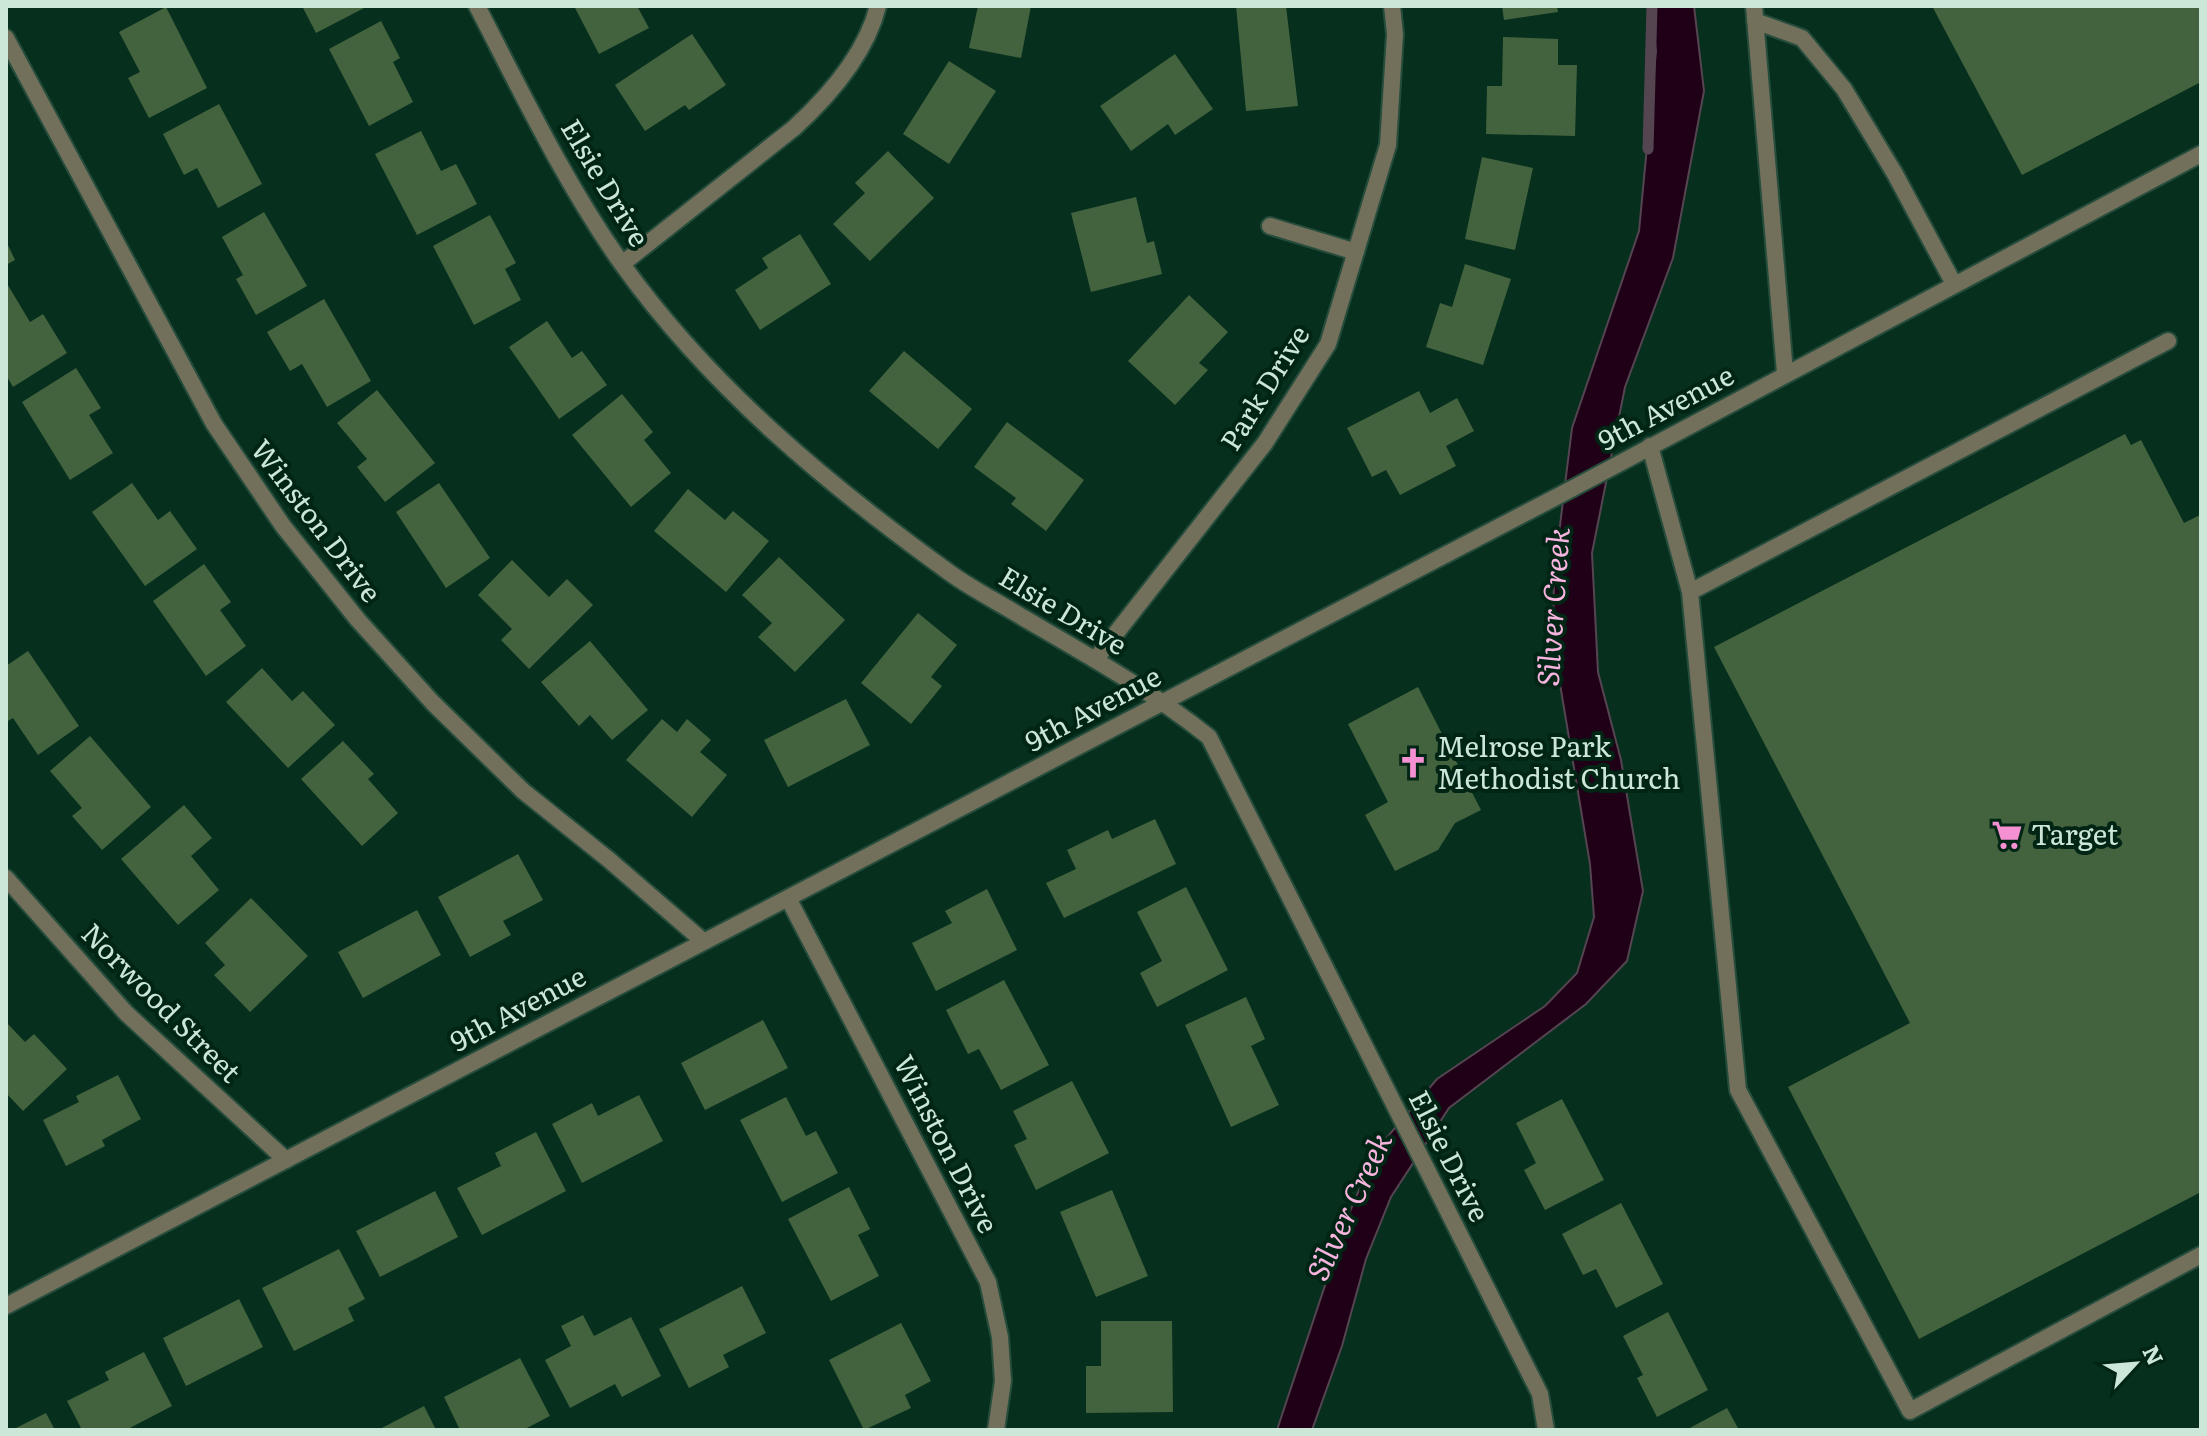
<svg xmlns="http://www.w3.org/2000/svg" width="2207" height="1436" font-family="Literata,serif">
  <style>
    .water { fill: #200017; stroke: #544551; stroke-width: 2 }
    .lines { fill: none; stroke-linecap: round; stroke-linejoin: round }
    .stream { stroke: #544551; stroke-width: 11 }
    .building { fill: #43633e }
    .service-casing { stroke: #264c3c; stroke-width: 20 }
    .minor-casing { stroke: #264c3c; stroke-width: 20 }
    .tertiary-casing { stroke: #264c3c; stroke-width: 20 }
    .service { stroke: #72705b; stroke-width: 16 }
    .minor { stroke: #72705b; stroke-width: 16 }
    .tertiary { stroke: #72705b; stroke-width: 16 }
    .labels { text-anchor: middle; stroke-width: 8; stroke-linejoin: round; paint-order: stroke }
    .street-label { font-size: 28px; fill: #cce7d8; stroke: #002515 }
    .poi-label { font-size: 28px; fill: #cce7d8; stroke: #002515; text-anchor: start }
    .water-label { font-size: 30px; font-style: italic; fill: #f7b4de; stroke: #002515 }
  </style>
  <rect width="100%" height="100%" fill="#062f1e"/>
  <path class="water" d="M1651 6H1694L1704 91 1673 258 1625 387 1592 553 1598 672 1621 760 1643 891 1627 961 1586 1004 1449 1108 1391 1197 1366 1259 1342 1346 1312 1430H1277L1348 1216 1376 1150 1437 1079 1545 1006 1577 973 1594 917 1590 864 1553 642 1554 574 1572 428 1639 231 1656 51Z"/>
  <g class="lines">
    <path class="stream" d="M1648 149 1652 6"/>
  </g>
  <path class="building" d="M302 6H368L316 33Z
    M574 6H637L649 28 599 54Z
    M978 6H1031L1021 58 969 48Z
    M1236 6H1286L1298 106 1246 111Z
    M1502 6H1557L1558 12 1504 20Z
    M1932 6H2201V82L2022 175Z
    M166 7 207 88 149 118 128 78 140 72 119 32Z
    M381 21 400 58 393 62 413 102 369 126 329 49Z
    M692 34 726 85 689 110 685 105 645 131 615 85Z
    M1503 37 1558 39V65H1577L1575 136 1486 134 1487 86H1502Z
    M1175 54 1213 109 1175 135 1168 124 1131 151 1100 106Z
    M949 61 996 91 949 164 903 134Z
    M219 104 262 184 218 208 197 168 184 175 163 134Z
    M421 131 441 171 456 164 477 204 417 235 375 154Z
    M888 151 934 198 870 261 833 224 865 193 855 183Z
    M1482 157 1533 168 1515 250 1465 239Z
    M1136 197 1147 243 1154 241 1162 274 1091 292 1071 213Z
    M264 212 307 286 256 315 236 279 243 275 222 237Z
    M490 215 516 263 505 269 521 300 474 325 433 246Z
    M800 234 831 284 760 330 735 290 768 268 762 258Z
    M6 241 15 260 6 265Z
    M1465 264 1511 279 1483 365 1426 347 1440 303 1452 307Z
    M6 282 30 322 43 314 67 353 13 387 6 375Z
    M1189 295 1228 332 1199 363 1208 370 1175 405 1128 361Z
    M324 299 371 381 327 407 302 364 290 371 267 332Z
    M547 321 572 358 582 351 607 385 559 419 509 347Z
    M904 351 972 409 938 449 869 391Z
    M76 368 101 408 89 415 113 453 70 480 22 402Z
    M377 390 435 463 385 502 357 467 367 459 337 423Z
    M1419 391 1430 413 1457 398 1474 431 1446 446 1456 466 1400 495 1386 470 1372 477 1347 428Z
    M622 394 653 432 644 440 671 473 631 507 572 435Z
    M1007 422 1084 480 1046 531 1011 504 1016 498 974 467Z
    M2125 434 2131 445 2141 440 2184 523 2200 515 2201 517V1192L1919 1339 1788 1087 1910 1023 1714 647Z
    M132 483 158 520 170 511 197 549 145 586 92 512Z
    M439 483 490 558 446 588 396 512Z
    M688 489 725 520 733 511 769 541 726 592 654 531Z
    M779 557 845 620 795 672 758 637 772 623 742 595Z
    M512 560 549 597 567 579 593 605 529 669 501 640 512 629 478 595Z
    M204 564 231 602 220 610 246 646 206 676 153 601Z
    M918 613 957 645 931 677 942 686 911 724 861 683Z
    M590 641 648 710 612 740 590 715 579 726 541 682Z
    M28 651 79 726 38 755 13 718 6 722V666Z
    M262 668 292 701 303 691 335 725 288 768 226 702Z
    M1418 687 1481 810 1455 823 1438 850 1395 871 1365 815 1388 802 1348 724Z
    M846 699 870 745 788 787 764 740Z
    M662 719 677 732 687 719 711 740 700 752 727 775 692 817 626 760Z
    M90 736 151 807 102 850 72 816 82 808 50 771Z
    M343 741 374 774 368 779 398 813 362 846 301 779Z
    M184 805 212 838 191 856 219 890 178 925 121 859Z
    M1155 819 1176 864 1064 918 1046 883 1076 869 1067 850 1108 830 1112 839Z
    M518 854 543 900 503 921 511 935 470 957 438 897Z
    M1186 887 1228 970 1157 1007 1140 973 1162 961 1137 912Z
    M987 889 1017 950 936 991 912 943 952 923 945 911Z
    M251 898 308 956 250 1012 214 975 225 965 205 943Z
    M417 910 441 955 363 998 338 952Z
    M1004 980 1049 1065 1001 1090 979 1049 968 1054 946 1010Z
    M1246 997 1265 1039 1251 1046 1279 1105 1231 1127 1185 1025Z
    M763 1020 788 1068 705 1110 681 1063Z
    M6 1022 25 1042 34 1034 67 1069 23 1111 6 1093Z
    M118 1075 141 1119 102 1140 105 1146 66 1166 43 1120 79 1102 76 1096Z
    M1072 1081 1109 1153 1036 1190 1014 1145 1027 1139 1013 1111Z
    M639 1095 663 1141 582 1183 552 1124 592 1103 598 1116Z
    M786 1097 806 1136 816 1131 838 1173 782 1202 740 1120Z
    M1562 1099 1604 1180 1545 1210 1524 1170 1536 1163 1516 1123Z
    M536 1132 566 1191 482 1235 457 1188 501 1166 495 1153Z
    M849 1187 870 1229 858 1235 879 1276 831 1301 788 1219Z
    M1112 1190 1148 1276 1096 1297 1060 1212Z
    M435 1191 458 1237 380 1277 356 1231Z
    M1621 1203 1663 1284 1616 1308 1596 1269 1583 1275 1562 1234Z
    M339 1249 365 1299 348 1308 354 1321 294 1351 262 1288Z
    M742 1286 766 1333 723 1355 729 1367 689 1388 659 1329Z
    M239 1299 263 1347 186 1386 163 1338Z
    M1668 1312 1708 1390 1657 1417 1637 1378 1643 1375 1623 1336Z
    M583 1315 594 1336 631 1317 661 1376 622 1397 615 1384 570 1408 545 1360 571 1346 561 1326Z
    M1101 1321H1172L1173 1412 1086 1413V1366H1101Z
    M901 1323 931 1381 905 1395 911 1408 864 1430 829 1360Z
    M144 1352 172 1406 126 1430H82L67 1401 109 1380 105 1372Z
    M520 1358 550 1416 523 1430H460L444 1397Z
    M424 1406 436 1430H378Z
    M1727 1408 1739 1430H1686Z
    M46 1413 55 1430H12Z"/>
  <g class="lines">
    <g class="service-casing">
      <path id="service" d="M1754 6 1785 373
        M1755 21 1802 38 1844 89 1895 174 1954 284
        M1650 446 1690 592 2168 341
        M1690 592 1738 1090 1910 1411 2201 1255"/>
    </g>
    <g class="minor-casing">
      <path id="minor" d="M477 6C522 93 565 183 622 264 710 387 828 485 950 573 972 589 998 602 1022 617 1087 655 1150 690 1209 737L1540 1394 1546 1430
        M6 38 214 424 283 526 358 620 433 703 523 791 608 859 703 941
        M1270 226 1356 252
        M622 264 794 128C829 96 866 54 878 6
        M1095 660 1265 443 1328 344 1388 145 1395 34 1392 6
        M6 878 126 1013 286 1160
        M788 898 988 1282 1000 1337 1003 1381 996 1430"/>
    </g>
    <g class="tertiary-casing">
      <path id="tertiary" d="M6 1306 1560 495 2201 154"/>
    </g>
    <use href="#service" class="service"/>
    <use href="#minor" class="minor"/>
    <use href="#tertiary" class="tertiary"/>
  </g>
  <defs>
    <g id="church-bare" transform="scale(2.4)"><path d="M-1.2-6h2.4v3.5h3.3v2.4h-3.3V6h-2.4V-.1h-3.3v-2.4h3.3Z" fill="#f591d3" stroke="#002515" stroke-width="2.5" paint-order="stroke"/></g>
    <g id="supermarket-bare" transform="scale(2.4)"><path d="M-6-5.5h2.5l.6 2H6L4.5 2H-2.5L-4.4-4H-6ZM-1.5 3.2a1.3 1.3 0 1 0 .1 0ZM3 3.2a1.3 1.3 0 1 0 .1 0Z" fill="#f591d3" stroke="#002515" stroke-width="2.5" paint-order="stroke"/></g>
  </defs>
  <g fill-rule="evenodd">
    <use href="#church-bare" x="1413" y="763"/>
    <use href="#supermarket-bare" x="2007" y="835"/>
  </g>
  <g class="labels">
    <g class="street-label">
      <text transform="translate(605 183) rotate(59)" y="10">Elsie Drive</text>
      <text transform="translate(1265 388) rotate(-58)" y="10">Park Drive</text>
      <text transform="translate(1666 408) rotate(-28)" y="10">9th Avenue</text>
      <text transform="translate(316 521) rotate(53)" y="10">Winston Drive</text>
      <text transform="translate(1063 611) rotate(31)" y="10">Elsie Drive</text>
      <text transform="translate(1093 709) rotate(-28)" y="10">9th Avenue</text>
      <text transform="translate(161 1003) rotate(45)" y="10">Norwood Street</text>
      <text transform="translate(518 1009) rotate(-28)" y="10">9th Avenue</text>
      <text transform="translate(946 1144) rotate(63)" y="10">Winston Drive</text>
      <text transform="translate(1449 1156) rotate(63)" y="10">Elsie Drive</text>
    </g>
    <g class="poi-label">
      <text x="1437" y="757">Melrose Park<tspan x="1437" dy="32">Methodist Church</tspan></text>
      <text x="2031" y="845">Target</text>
    </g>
    <g class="water-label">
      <text transform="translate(1554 607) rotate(-86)" y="10">Silver Creek</text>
      <text transform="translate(1350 1207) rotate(-65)" y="10">Silver Creek</text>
    </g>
  </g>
  <rect width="2207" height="1436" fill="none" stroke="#cce7d8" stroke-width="16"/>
  <g transform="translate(2135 1364) rotate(64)" stroke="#002515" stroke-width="6" paint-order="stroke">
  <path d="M0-6L14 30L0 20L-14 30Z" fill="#cce7d8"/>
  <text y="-12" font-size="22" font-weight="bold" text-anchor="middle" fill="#cce7d8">N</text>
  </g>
</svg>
